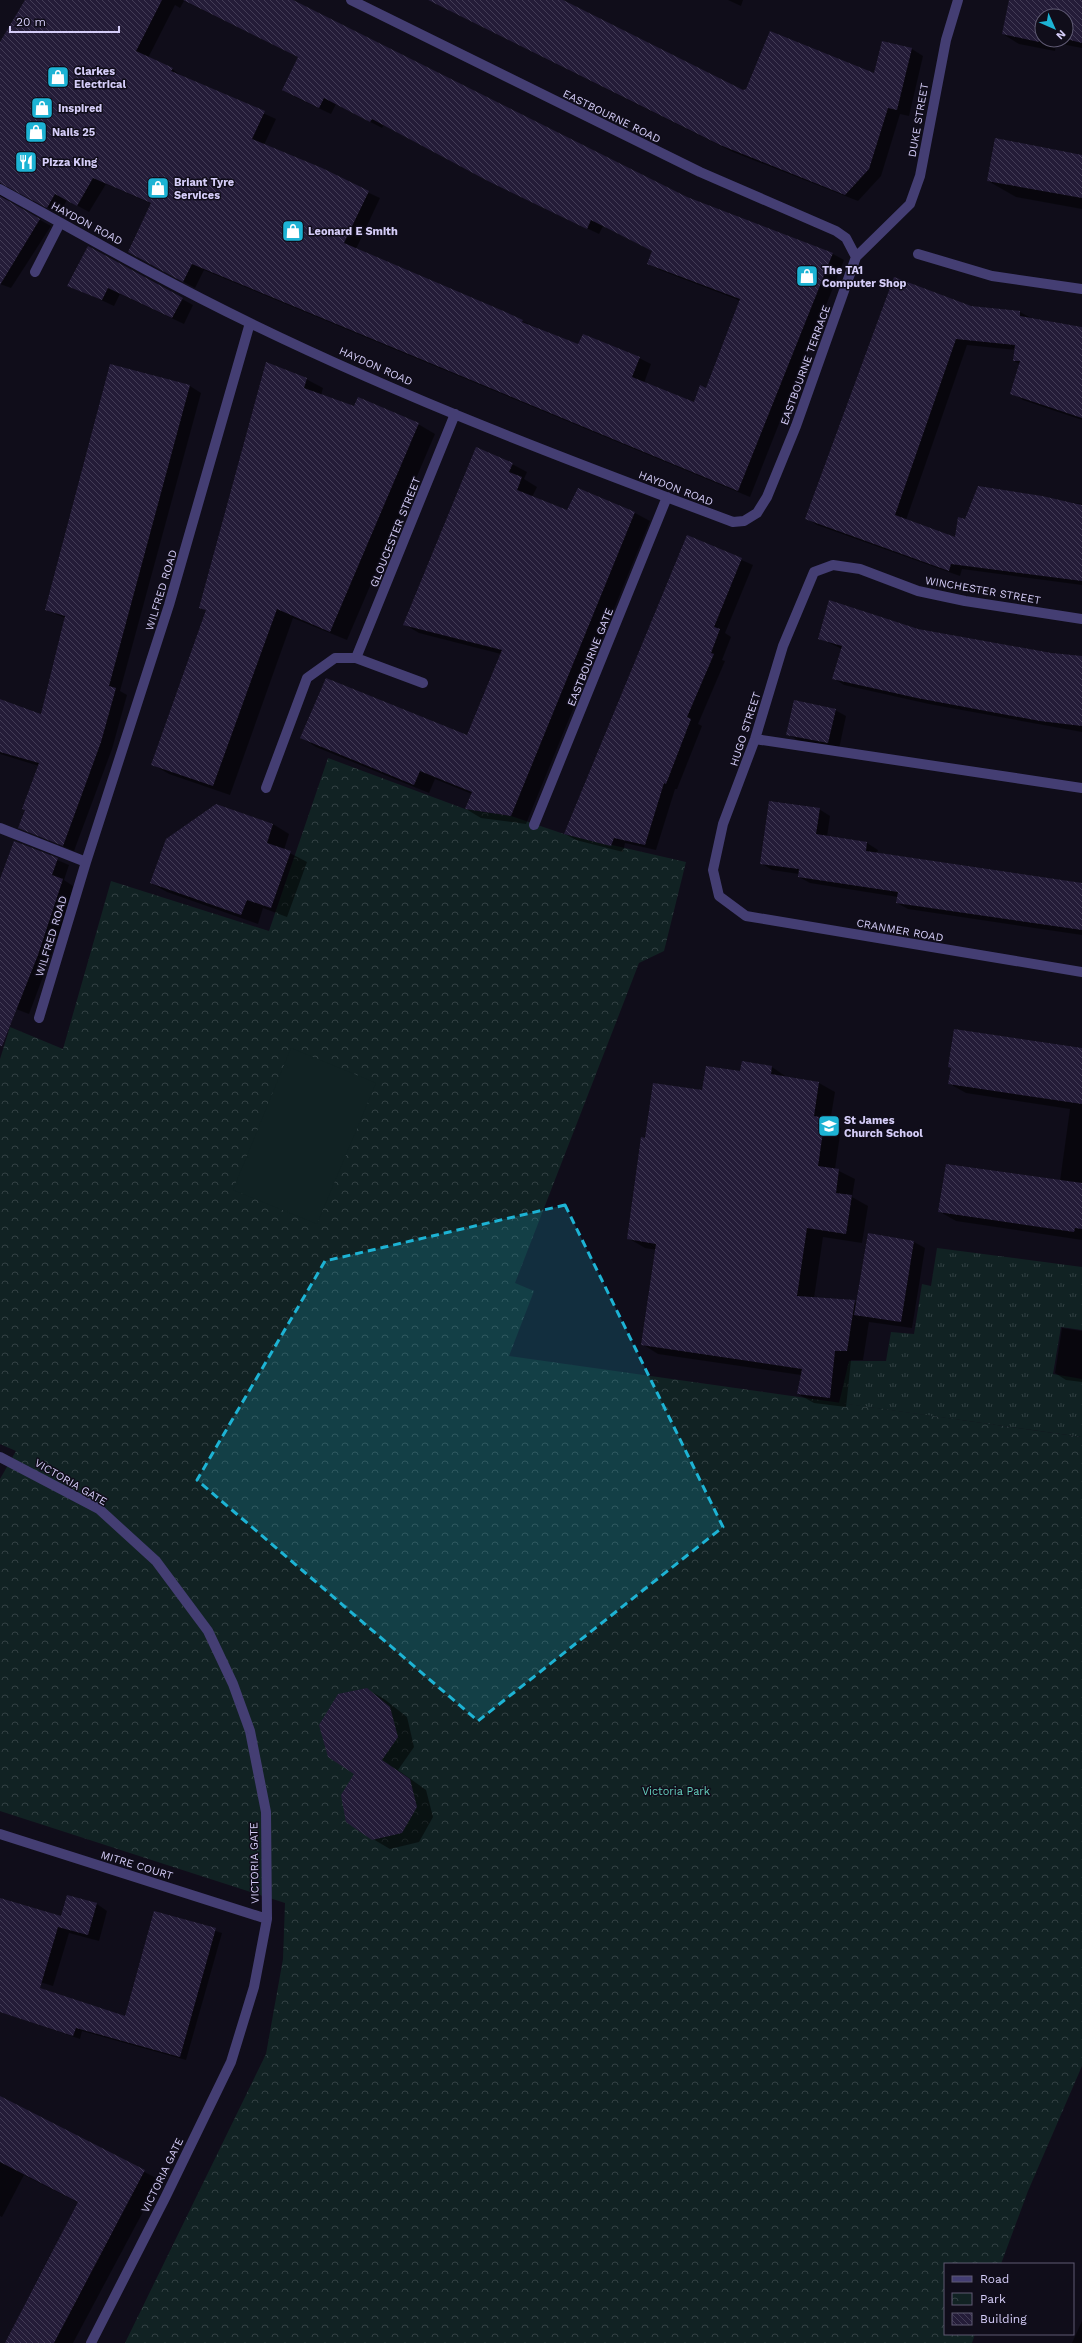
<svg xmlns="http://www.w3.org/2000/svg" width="1082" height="2343" font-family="'Work Sans',sans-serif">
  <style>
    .grass { fill: url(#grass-tufts) }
    .park { fill: url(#park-crowns) }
    .garden { fill: #112223 }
    .shadow { fill: #0007; fill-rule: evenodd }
    .building { fill: url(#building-back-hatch) }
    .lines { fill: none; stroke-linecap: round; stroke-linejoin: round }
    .minor { stroke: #443e73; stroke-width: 10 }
    .marked { fill: #1db3d4; fill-opacity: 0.2; stroke: #1db3d4; stroke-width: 3; stroke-dasharray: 8 5; stroke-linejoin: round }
    .labels { text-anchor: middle; stroke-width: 3; stroke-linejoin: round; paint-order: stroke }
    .poi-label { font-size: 11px; font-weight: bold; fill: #d5cdf8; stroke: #100d1a; text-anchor: start }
    .street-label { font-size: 11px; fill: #d5cdf8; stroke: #100d1a }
    .park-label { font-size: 11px; fill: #64cdbb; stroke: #100d1a }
  </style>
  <defs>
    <pattern id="grass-tufts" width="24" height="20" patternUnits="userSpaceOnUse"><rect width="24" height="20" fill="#112223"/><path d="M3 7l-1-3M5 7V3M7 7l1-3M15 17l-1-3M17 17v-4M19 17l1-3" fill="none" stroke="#334144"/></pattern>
    <pattern id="park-crowns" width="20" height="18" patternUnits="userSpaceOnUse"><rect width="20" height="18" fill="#112223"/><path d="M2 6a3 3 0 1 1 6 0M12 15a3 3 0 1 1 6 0" fill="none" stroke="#334144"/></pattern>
    <pattern id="building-back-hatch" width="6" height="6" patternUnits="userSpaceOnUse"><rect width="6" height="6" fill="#241c38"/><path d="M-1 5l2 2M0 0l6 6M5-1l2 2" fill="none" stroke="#433c56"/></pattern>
  </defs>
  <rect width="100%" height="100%" fill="#100d1a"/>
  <path class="grass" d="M937 1248 1082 1267V1330L1061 1327 1053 1374 1082 1379V1437L839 1403 849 1361H886L891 1332 914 1334 922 1284 931 1286Z"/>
  <path class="park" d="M328 758 465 809 511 816 564 834 686 862 664 951 639 963 515 1283 534 1291 509 1356 1082 1437V2066L1028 2191 1001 2264H945V2334H975L972 2343H125L266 2054 283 1959 285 1903 0 1811V1479L16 1451 0 1444V1059L10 1027 63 1049 111 881 269 931Z"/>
  <path class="garden" d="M291 1048 376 1083 317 1224 233 1190Z"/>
  <path class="shadow" d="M26 0H292L687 198 833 254 844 260 750 497 204 270 195 288 141 259 152 204 106 184 89 212 67 200 59 214 16 190H8L5 197 8 202 51 226 11 288 0 284V44ZM184 1 299 57 283 90 295 97 331 114 336 104 382 128 384 125 502 187 599 234 603 226 653 251 648 264 660 270 741 301 707 389 694 404 644 383 651 364 639 358 579 346 356 249 380 198 264 145 276 119 183 77 172 69 148 58 175 5 180 8Z
    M428 0H561L743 91 875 75 912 49 923 56 909 116 900 114 881 176 858 201 733 152Z
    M728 0H743L741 6Z
    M1010 0H1082V48L1056 43 1055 51 1019 44 1003 34ZM1042 16H1066V40H1042Z
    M1082 156V209L1016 197 988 181Z
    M88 248 193 305 184 324 120 294 114 306 69 285Z
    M970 306 1020 312 1031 318 1082 327V420L1023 400 1012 393 1020 364 1014 361 1016 350 967 345 906 520 955 538 966 520 978 487 1082 504V585L962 569 960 576 817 525 806 518Z
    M111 365 190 386 201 393 120 691 127 695 112 749 74 851 20 828 39 766 0 754V699L42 714 65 618 46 610Z
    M306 379 323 388 321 395 355 408 358 399 418 424 435 434 347 640 293 618 230 795 169 774 152 764 207 611 201 607Z
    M512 464 527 472 524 479 537 487 532 497 568 512 578 489 635 513 650 521 526 824 481 818 466 809 472 794 435 779 429 793 316 747 302 738 467 737 501 654 419 633 404 624Z
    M687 536 753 565 725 633 731 637 722 660 725 661 698 724 702 726 677 789H675L656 850 625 843 623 852 576 840 565 834Z
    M918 630 1082 658V732L929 704 844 685 833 678 842 649 819 638Z
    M835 710 846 716 839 749 799 741 788 734Z
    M216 805 273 824 289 834 284 850 307 862 287 917 263 908 258 924 167 892 151 883Z
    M819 809 830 816 827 837 867 843 878 850 877 853 1082 884V935L908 909 897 903 898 897 810 883 799 877V874L772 870 761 863Z
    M15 842 69 865 64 880 73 886 64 921 29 1014 0 1003V882Z
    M1082 1049V1240L956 1221 940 1212 1060 1181 1070 1109 966 1093 950 1084Z
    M743 1063 772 1067 788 1078 819 1083 835 1092 830 1122 841 1128 835 1169 855 1179 852 1197 868 1206 862 1243 823 1237 814 1298 857 1303 914 1242 925 1248 912 1328 869 1322 863 1360H851L846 1407 814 1403 798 1394 801 1375 658 1354 642 1344 657 1250 645 1248 628 1238 646 1139 703 1092 741 1072Z
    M1062 1328 1082 1331V1382L1066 1380 1055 1373Z
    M367 1689 384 1699 407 1717 414 1747 398 1770 426 1790 433 1817 419 1842 390 1849 373 1839 355 1774Z
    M0 1899 62 1917 97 1904 107 1911 99 1941 69 1933 53 1986 0 1970Z
    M155 1912 222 1933 186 2060 82 2031 80 2039 28 2021 125 2017Z
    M0 2098 160 2180 73 2343H6L79 2203 24 2175 2 2217 0 2216Z
    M1082 2321V2343H1072Z"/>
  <path class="building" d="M25 0H162L136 51 173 68 171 71 265 111 252 139 322 168 369 191 344 243 501 310 523 320 522 322 578 344 583 334 640 357 632 377 694 402 700 385 706 388 740 299 647 264 652 251 591 220 587 229 488 181 372 119 370 122 324 98 319 108 282 90 298 57 183 0H293L687 197 833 253 738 491 192 264 183 282 128 252 151 203 93 178 77 206 55 194 47 208 0 183V42Z
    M428 0H563L743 90 746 89 770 31 874 73 882 41 912 48 897 110 888 108 869 169 845 195 720 145Z
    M1009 0H1082V43L1066 39V16H1042V35L1040 34 1039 42 1002 34Z
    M995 138 1082 155V198L987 181Z
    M0 196 40 219 0 285Z
    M88 246 183 298 172 318 108 288 102 300 67 286Z
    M894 277 971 306 1020 311V316L1082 327V418L1010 394 1020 361H1013L1015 345 956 339 895 515 955 537 958 517 965 519 978 486 1042 496 1082 505V581L951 564 949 571 805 519Z
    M266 362 307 378 304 388 354 406 358 397 419 423 330 632 277 609 213 786 151 765 206 610 199 608Z
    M110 364 190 385 109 686 116 688 101 742 63 846 18 828 25 810 22 809 39 763 0 752V699L41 714 65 616 45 610Z
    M476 447 513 463 509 472 522 477 517 490 567 510 578 488 635 512 511 816 465 809 472 792 420 771 414 785 300 738 326 678 467 735 502 650 403 625Z
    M687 535 742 558 714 627 720 629 711 653 714 654 687 717 691 719 666 784 664 783 645 845 614 838 611 846 564 834Z
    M829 600 918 629 1052 653 1082 656V726L1040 721 917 698 832 679 842 646 818 639Z
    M794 700 836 709 828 743 786 735Z
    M769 801 820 808 816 834 867 842 866 851 1082 883V930L896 903 898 892 798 877 799 869 760 864Z
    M216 804 273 824 267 843 291 851 271 908 247 900 241 915 150 883 166 839Z
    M14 841 58 858 52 875 63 879 38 955 2 1046H0V879Z
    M954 1029 1082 1048V1104L948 1084 951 1068 948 1067Z
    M742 1061 772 1066 771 1074 819 1082 814 1116 825 1118 818 1166 839 1169 836 1193 852 1195 846 1234 807 1228 797 1296 855 1300 847 1351H835L830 1398 797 1394 802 1369 641 1345 656 1244 627 1239 641 1137 645 1138 653 1083 702 1090 706 1066 740 1071Z
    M946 1164 1082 1183V1229L1075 1228 1074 1232 938 1212Z
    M868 1233 914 1241 901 1322 854 1315Z
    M367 1688 390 1707 398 1737 382 1760 410 1779 417 1807 402 1833 372 1840 346 1822 341 1795 354 1774 328 1757 319 1725 338 1694Z
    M67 1895 97 1903 88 1935 58 1927 40 1988 125 2016 154 1911 216 1928 180 2057 76 2028 73 2036 0 2012V1898L61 1916Z
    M0 2096 145 2170 54 2343H5L78 2202 0 2162Z"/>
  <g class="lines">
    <path class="minor" d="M351 0 700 172 836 231 846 238 856 257
      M0 189C83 235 165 282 250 323 406 399 570 461 733 522L744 521 757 513 767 497 796 426 856 257 910 204 920 176 946 40 958 0
      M918 254 992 276 1082 289
      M35 272 60 223
      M1082 619 965 601 918 591 860 569 833 565 814 572 783 646 755 739 723 824 713 870 719 896 746 916 1082 972
      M356 658 455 414
      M755 739 1082 788
      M266 788 307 678 335 658H356L423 683
      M534 825 667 497
      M0 828 86 862
      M39 1018 86 862 169 605 250 323
      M0 1457 99 1509 156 1561 208 1631 233 1684 250 1731 266 1812 267 1919 254 1987 231 2062 165 2198 91 2343
      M0 1834 267 1919"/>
  </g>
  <path class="marked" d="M565 1205 723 1527 478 1721 197 1480 325 1261Z"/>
  <defs>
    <g id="shop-square" transform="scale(1.15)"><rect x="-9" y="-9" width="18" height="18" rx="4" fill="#1db3d4" stroke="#100d1a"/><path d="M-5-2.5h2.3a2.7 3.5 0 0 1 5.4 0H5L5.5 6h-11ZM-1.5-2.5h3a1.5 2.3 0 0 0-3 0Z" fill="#fff"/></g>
    <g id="restaurant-square" transform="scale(1.15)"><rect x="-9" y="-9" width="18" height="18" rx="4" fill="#1db3d4" stroke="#100d1a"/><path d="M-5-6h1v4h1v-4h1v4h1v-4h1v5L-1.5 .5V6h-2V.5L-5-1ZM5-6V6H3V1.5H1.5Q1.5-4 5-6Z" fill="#fff"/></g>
    <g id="school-square" transform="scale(1.15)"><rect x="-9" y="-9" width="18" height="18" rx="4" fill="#1db3d4" stroke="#100d1a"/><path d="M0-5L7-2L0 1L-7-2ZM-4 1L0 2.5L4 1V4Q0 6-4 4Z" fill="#fff"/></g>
  </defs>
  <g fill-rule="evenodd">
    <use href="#shop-square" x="58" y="77"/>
    <use href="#shop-square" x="42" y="108"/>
    <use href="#shop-square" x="36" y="132"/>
    <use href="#restaurant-square" x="26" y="162"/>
    <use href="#shop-square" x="158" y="188"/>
    <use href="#shop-square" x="293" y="231"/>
    <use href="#shop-square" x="807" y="276"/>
    <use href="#school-square" x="829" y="1126"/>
  </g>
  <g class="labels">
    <g class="poi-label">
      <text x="74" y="75">Clarkes<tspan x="74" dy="13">Electrical</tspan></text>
      <text x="58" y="112">Inspired</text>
      <text x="52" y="136">Nails 25</text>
      <text x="42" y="166">Pizza King</text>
      <text x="174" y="186">Briant Tyre<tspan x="174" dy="13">Services</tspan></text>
      <text x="308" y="235">Leonard E Smith</text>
      <text x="822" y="274">The TA1<tspan x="822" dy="13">Computer Shop</tspan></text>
      <text x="844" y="1124">St James<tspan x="844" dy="13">Church School</tspan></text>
    </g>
    <g class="street-label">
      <text transform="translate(612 116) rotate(26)" y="4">EASTBOURNE ROAD</text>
      <text transform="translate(918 120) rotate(-80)" y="4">DUKE STREET</text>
      <text transform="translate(87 223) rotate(28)" y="4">HAYDON ROAD</text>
      <text transform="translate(805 365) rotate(-70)" y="4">EASTBOURNE TERRACE</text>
      <text transform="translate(376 366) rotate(24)" y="4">HAYDON ROAD</text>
      <text transform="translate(676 488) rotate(21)" y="4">HAYDON ROAD</text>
      <text transform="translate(395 532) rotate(-68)" y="4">GLOUCESTER STREET</text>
      <text transform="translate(161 590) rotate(-73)" y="4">WILFRED ROAD</text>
      <text transform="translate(983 590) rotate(10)" y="4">WINCHESTER STREET</text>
      <text transform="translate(590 657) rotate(-68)" y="4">EASTBOURNE GATE</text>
      <text transform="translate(745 729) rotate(-72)" y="4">HUGO STREET</text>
      <text transform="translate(900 930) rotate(10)" y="4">CRANMER ROAD</text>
      <text transform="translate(51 936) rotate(-73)" y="4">WILFRED ROAD</text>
      <text transform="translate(71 1482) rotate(30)" y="4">VICTORIA GATE</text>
      <text transform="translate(254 1863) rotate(-91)" y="4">VICTORIA GATE</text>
      <text transform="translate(137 1865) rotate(17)" y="4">MITRE COURT</text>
      <text transform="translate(162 2175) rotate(-64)" y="4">VICTORIA GATE</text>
    </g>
    <g class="park-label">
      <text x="676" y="1795">Victoria Park</text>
    </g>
  </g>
  <rect x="944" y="2263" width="130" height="72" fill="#100d1a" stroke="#5f5a73"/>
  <rect x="952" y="2276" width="20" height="6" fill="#443e73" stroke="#5f5a73"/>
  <text x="980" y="2283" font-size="12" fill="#d5cdf8">Road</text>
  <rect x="952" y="2293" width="20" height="12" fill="url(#park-crowns)" stroke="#5f5a73"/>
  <text x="980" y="2303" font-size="12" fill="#d5cdf8">Park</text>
  <rect x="952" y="2313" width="20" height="12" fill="url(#building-back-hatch)" stroke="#5f5a73"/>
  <text x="980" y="2323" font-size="12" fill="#d5cdf8">Building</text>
  <g transform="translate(1054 28) rotate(135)"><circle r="19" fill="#100d1a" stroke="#5f5a73"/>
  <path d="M0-3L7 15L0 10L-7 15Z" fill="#1db3d4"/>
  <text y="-6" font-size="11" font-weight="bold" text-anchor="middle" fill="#d5cdf8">N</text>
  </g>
  <path d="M10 26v6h109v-6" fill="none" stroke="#d5cdf8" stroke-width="2"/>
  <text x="16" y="26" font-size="12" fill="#d5cdf8" stroke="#100d1a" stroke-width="3" paint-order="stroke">20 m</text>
</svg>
